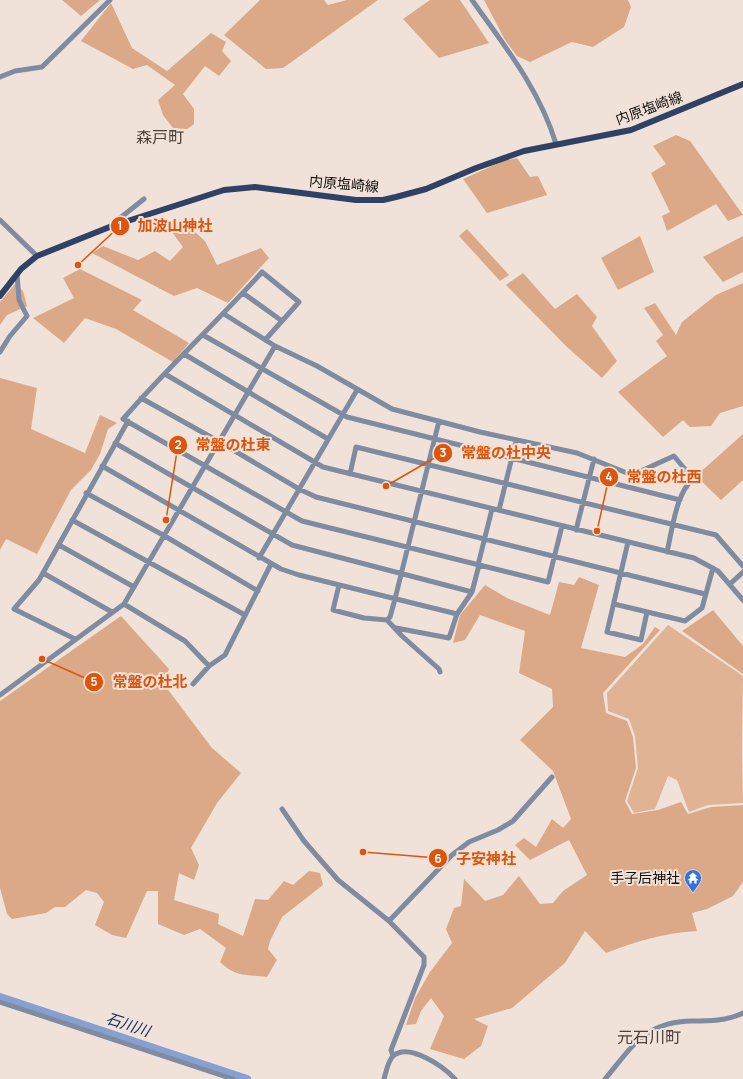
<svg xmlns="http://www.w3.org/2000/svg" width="743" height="1079" font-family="Manrope,'Noto Sans JP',sans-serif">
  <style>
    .green { fill: #dfb394 }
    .forest { fill: #dba987 }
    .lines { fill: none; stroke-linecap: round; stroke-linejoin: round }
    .river { stroke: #86a1d0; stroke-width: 8 }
    .minor { stroke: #7f8ba0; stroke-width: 5 }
    .major { stroke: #2f4265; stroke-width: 6 }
    .labels { text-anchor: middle; stroke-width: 4; stroke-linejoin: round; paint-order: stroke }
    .street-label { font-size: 14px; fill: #130f0b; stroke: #f0e2d8 }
    .poi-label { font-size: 14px; fill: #130f0b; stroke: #f0e2d8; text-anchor: end }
    .water-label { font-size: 15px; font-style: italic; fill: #0e2e65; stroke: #f0e2d8 }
    .quarter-label { font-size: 16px; fill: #4d4139; stroke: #f0e2d8 }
    .leader { fill: none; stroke: #dd550c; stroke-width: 1.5 }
    .callout-dot { fill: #dd550c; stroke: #f0e2d8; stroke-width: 1.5 }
    .mark-label { font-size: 12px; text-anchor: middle; font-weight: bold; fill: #fff }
    .callout-label { font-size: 15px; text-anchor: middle; font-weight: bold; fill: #dd550c; stroke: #f0e2d8; stroke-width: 4; stroke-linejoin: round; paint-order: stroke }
  </style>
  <rect width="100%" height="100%" fill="#f0e2d8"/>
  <path class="green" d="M668 625 743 676 742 749 743 803 708 805 689 812 677 780 668 776 655 809 634 813 627 801 638 768 635 736 629 719 608 711 607 693Z"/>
  <path class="forest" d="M62 0H100L81 16Z
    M260 0H324L328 5 347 0H378L283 68 266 69 224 35Z
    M430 0H460L489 43 439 58 403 19Z
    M484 0H628L631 7 624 27 593 47 572 42 530 62 517 56 505 40Z
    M111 3 132 48 167 71 211 33 226 42 222 51 231 61 219 76 205 66 183 94 194 109V124L187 129 173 128 163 115 158 100 175 85 147 65 133 69 81 41Z
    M676 135 690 141 743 215 728 221 716 204 667 231 662 216 670 212 651 173 666 164 653 146Z
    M517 158 530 177 538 176 547 195 487 213 463 179 503 161Z
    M185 223 205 241 217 265 261 248 269 258 228 303 197 288 174 296 92 253 103 246 138 260 155 251 170 261 183 247 169 228Z
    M467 229 509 275 500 281 459 236Z
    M640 236 654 272 618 290 601 258Z
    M743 236V272L723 282 703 257Z
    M80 269 142 300 133 310 189 343 173 362 116 329 85 318 64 343 33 318 74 298 63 278Z
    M523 273 555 309 577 294 597 317 592 326 617 361 602 378 567 347 506 285Z
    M743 283V406L720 413 711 426 690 427 683 420 663 437 618 392 667 356 656 341 663 335 644 308 655 303 676 335 682 322 716 295Z
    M15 284 23 291 27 306 7 315 0 325V302Z
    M0 378 37 388 31 429 85 453 100 415 117 423 108 429 100 454 91 470 71 490 37 554 6 539 0 550Z
    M743 434V480L721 500 696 476Z
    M579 577 599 585 581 648 625 657 643 644 655 627 660 630 603 693 606 713 627 721 633 737 636 768 625 801 632 814 658 810 681 802 688 814 711 807 743 805V882L733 896 707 909 692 913 697 931C664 933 637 941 606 953L585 931 565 963 512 1008 474 1019 488 1026 481 1046 464 1059 430 1049 444 1016 431 998 421 1011 416 1024 406 1025 415 998 430 972 452 943 446 929 454 908 461 906 464 879 485 901 503 895 519 876 540 904 553 903 563 891 587 875 569 840 530 860 515 845 524 838 536 847 552 819 563 828 571 819 553 771 520 740 553 707 552 689 519 673 525 631 480 615 465 640 453 643 460 615 485 585 507 598 550 615 559 582 574 585Z
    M713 610 743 646V674L682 631Z
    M121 616 169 669 163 683 212 748 241 773 217 803 191 848 199 865 194 880 179 873 174 900 219 914 218 924 243 936 255 899 268 900 284 881 293 885 309 871 320 873 323 885 282 917 270 941 268 949 277 960 267 977C246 974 237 978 220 962L226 948 200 929 184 935 158 924V891H147L126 938 112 935 95 925 104 902 97 893 86 890 65 907H55L46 913 12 919 7 914 0 888V701Z"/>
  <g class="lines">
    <path class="river" d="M0 997 247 1079"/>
    <path class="minor" d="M472 0C504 45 540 90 556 144
      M0 77 15 71 42 67 110 0
      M0 220 37 256
      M112 226 115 222 144 199
      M243 293 282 321
      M224 314 275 346 317 366 392 409 480 432 577 453 632 475 674 456 693 479C676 493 672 531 667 552
      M203 335 347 417 680 500
      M265 340 299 302 262 272C217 322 167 368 123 419L302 521 548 582 562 526
      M0 352 10 336 27 316 19 300 17 274
      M184 354 328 439
      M165 374 323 467 694 558 718 571 743 600
      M141 398 218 441 299 489 316 497 705 594
      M115 443 292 545 472 592
      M102 466 281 569 299 575 457 614
      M350 474 356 447 716 535 743 566
      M86 493 163 535 258 591
      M499 510 516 441
      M72 520 245 615
      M576 530 594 459
      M628 542 607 632 641 640 647 612
      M59 545 134 587
      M259 558 357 390
      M478 565 492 509
      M43 573 112 612
      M730 584 743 572
      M339 585 333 610 364 618 387 620 402 636 439 669 440 672
      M124 604 185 641 209 666
      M614 604 685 621 702 608 713 568
      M387 620 390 617 395 599 439 421
      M396 628 449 638 457 614 472 592 479 565
      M75 639 14 609 39 580 128 421
      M193 684 209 666 225 655 271 564
      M0 695 124 604 275 346
      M282 809 304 841 338 880 389 921 424 957V965L391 1050 393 1056
      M389 921 452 855 469 842 498 830 513 821 552 777
      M0 1002 233 1079
      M384 1079C386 1072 388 1061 393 1056 409 1042 444 1067 455 1079
      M605 1079C633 1046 644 1022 692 1021 709 1021 727 1021 743 1013"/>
    <path class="major" d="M0 296 21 269 37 256 112 226 224 190 255 187 356 200H383L396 197 426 189 476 168 524 151 631 130 743 84"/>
  </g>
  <defs>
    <g id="temple-pin" transform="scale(0.9)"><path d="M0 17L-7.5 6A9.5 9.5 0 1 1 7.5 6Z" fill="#3371df" stroke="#f0e2d8"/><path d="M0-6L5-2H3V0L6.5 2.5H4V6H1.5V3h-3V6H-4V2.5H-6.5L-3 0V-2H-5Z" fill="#fff"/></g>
  </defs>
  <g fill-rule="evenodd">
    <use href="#temple-pin" x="693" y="878"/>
  </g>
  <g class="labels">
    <g class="street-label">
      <text transform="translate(649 108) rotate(-20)" y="5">内原塩崎線</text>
      <text transform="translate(344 184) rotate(5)" y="5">内原塩崎線</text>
    </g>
    <g class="poi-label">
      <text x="680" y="883">手子后神社</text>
    </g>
    <g class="water-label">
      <text transform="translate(128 1025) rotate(18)" y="5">石川川</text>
    </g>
    <g class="quarter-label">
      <text x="160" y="143">森戸町</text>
      <text x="649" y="1043">元石川町</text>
    </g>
  </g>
  <path class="leader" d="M78 265L120 226M166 520L178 445M386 486L443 453M597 531L609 477M42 659L94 682M363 852L438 858"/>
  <g class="callout-dot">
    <circle cx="78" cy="265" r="4"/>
    <circle cx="166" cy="520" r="4"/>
    <circle cx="386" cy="486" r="4"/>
    <circle cx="597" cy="531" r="4"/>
    <circle cx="42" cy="659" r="4"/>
    <circle cx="363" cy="852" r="4"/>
    <circle cx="120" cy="226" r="10"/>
    <circle cx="178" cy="445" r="10"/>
    <circle cx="443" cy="453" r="10"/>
    <circle cx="609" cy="477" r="10"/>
    <circle cx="94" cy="682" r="10"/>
    <circle cx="438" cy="858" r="10"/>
  </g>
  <g class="mark-label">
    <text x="120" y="230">1</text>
    <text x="178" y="449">2</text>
    <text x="443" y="457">3</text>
    <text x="609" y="481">4</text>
    <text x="94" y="686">5</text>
    <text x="438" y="863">6</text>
  </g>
  <g class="callout-label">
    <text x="175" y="231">加波山神社</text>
    <text x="233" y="450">常盤の杜東</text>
    <text x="506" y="458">常盤の杜中央</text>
    <text x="664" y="482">常盤の杜西</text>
    <text x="150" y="687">常盤の杜北</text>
    <text x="486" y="864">子安神社</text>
  </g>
</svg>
